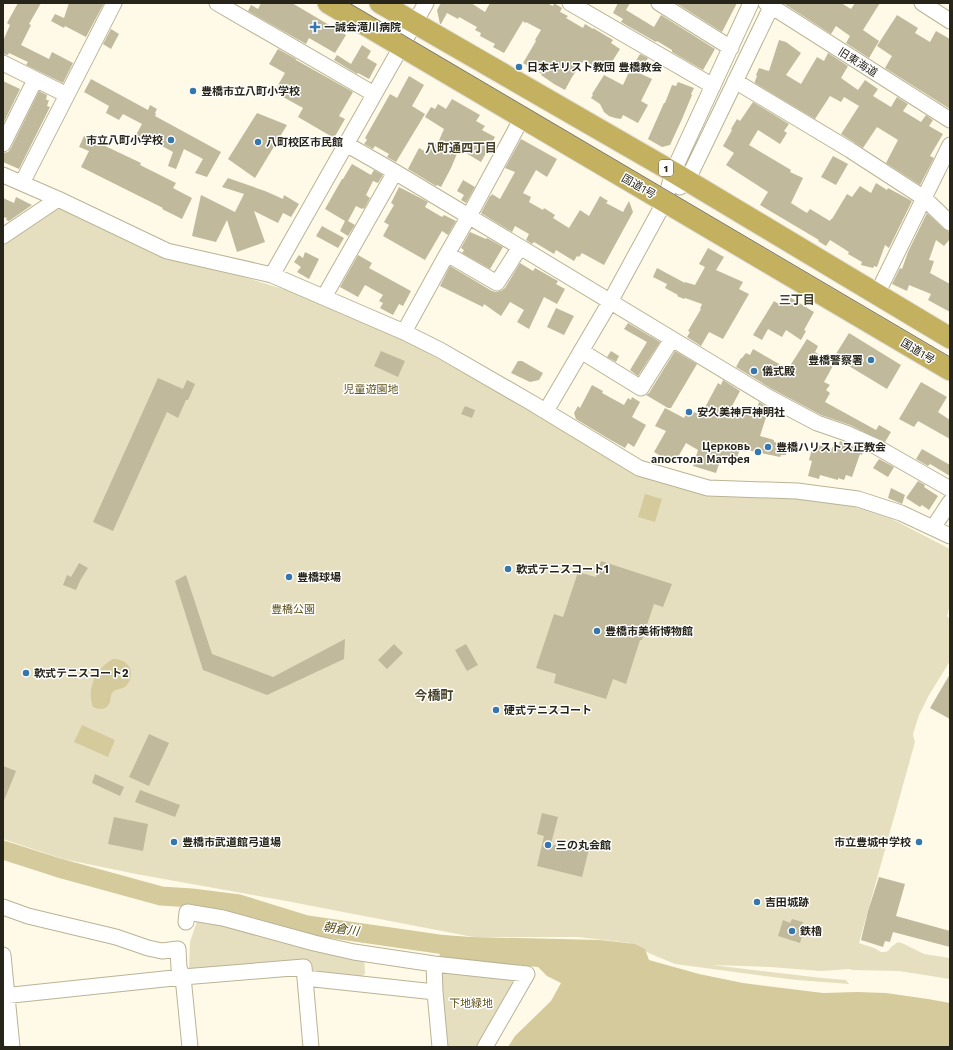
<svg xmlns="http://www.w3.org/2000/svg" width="953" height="1050" font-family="'Work Sans','Noto Sans JP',sans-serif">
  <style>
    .green { fill: #e5dfc0 }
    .water { fill: #d5ca9c }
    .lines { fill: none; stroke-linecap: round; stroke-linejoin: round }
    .river { stroke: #d5ca9c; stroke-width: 19 }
    .building { fill: #c0b99b }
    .minor-casing { stroke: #bab395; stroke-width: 17 }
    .highway-casing { stroke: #e1e0df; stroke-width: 23 }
    .minor { stroke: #fff; stroke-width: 15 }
    .highway { stroke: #c4b15f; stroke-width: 21 }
    .tram { stroke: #767364; stroke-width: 1 }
    .poi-dot { fill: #3576ac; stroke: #fff; stroke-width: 1.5 }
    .labels { text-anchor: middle; stroke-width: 3; stroke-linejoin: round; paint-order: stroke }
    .shield { fill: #fff; stroke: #68665e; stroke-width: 1 }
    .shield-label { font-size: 10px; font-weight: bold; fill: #272519 }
    .poi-label { font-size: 11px; font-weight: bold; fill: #272519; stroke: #fff; text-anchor: start }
    .street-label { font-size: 11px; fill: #272519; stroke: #fff }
    .park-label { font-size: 11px; fill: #5e521c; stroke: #fff }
    .neighbourhood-label { font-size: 12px; font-weight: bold; fill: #474127; stroke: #fff }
    .water-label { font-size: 12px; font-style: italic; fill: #52460e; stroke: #fff }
    .quarter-label { font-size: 13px; font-weight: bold; fill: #474127; stroke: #fff }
  </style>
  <rect width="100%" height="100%" fill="#fefae7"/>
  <path class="green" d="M56 206 241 276 273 286 304 295 412 344 565 430 706 494 728 496 806 499 845 504 892 519 950 549V604L947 616 950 620V661L929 695 919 715 913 734 914 739 915 742 859 943 874 948 881 952H885L888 951 891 947 898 942 904 944 924 954 950 958V979L899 971 852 970 850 969 821 971 770 967 712 965 822 978 846 980 849 984 797 980 757 975 675 964 651 954 629 943 578 937H473L281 900 136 874 63 859 3 839V245L26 228Z
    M205 919 364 953 365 974 352 983 305 978 304 968 189 970 190 942 197 921Z
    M434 964 527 974 485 1047H441Z"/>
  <path class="water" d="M645 494 662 499 655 522 638 517Z
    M113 659C118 659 123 660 127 664 133 670 132 680 126 686 122 690 116 688 113 692 109 696 112 700 109 704 106 710 99 710 93 707 86 688 96 668 113 659Z
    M82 725 115 740 108 757 74 742Z
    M443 935 471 937 600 940 635 944 645 949 649 960 699 974 743 983 823 993 857 992 886 993 928 999 950 1003V1047H508L515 1036 551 1001 561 983 547 976 538 967 439 958Z"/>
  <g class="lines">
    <path class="river" d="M3 850 59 868 161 896 192 898 239 904 307 925 466 948"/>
  </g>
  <path class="building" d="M18 3H41L29 24 31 25 21 45 49 59 52 52 73 63 63 83 26 65 28 62 9 53 8 55 3 54V41L10 25 7 23Z
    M69 3H104L86 37 65 26 64 28 51 21 55 14 64 18Z
    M261 3H292L346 35 335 53 309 38 306 44 248 11 251 5 258 9Z
    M441 3H471L485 12 490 3H547L553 6 554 3 562 8 560 12 568 16 566 18 583 28 585 24 593 29V28L613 40 611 43 620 49 605 73 584 60 572 77 565 90 554 84 541 75 542 74 523 63 536 41 535 40 541 30 526 22 525 23 523 21 504 53 493 47 495 44 480 36 481 33 475 30 477 27 459 17 458 19 447 13 441 24H440L437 10Z
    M618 3H630L626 10 654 27 661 15 715 49 703 70 672 52V50L657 41 656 42 621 22 623 19 613 13Z
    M676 3H737L722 32Z
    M783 3H841L851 9 855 3H880L863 30 879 41 869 58 846 43 850 36 836 26 831 34Z
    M897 15 918 28 915 33 930 42 936 31 950 39V109L885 68 892 56 877 46Z
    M111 29 119 34 111 49 103 44Z
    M779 40 786 42 801 53 786 75 801 84 817 57 824 61 828 53 848 66 841 78 858 90 865 80 878 89 873 96 891 107 897 97 908 104 903 111 921 122 926 115 933 120 929 126 943 134 930 156 934 158 920 185 886 163 898 140 877 127 863 148 841 134 859 106 844 97 841 102 830 96 815 119 755 83V81L757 76 756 75 759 68 769 71Z
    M362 45 371 51 367 58 377 64 369 79 358 73 357 74 334 60 337 55 351 64Z
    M278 49 296 59V60L353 92 339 116 345 119 334 138 298 117 303 108 274 92 285 73 269 64Z
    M640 54 648 58 639 73 652 79 641 101 648 105 638 123 623 115 621 119 615 118 609 116 604 112 600 104 591 98 593 95 592 94 604 75 623 85 629 72Z
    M409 76 424 85 412 106 425 114 396 162 387 157 389 154 375 146 373 149 364 144 367 140 365 138 390 94 397 98Z
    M91 79 148 110 150 105 157 109 155 113 156 114 155 116 221 152 207 177 195 173 203 159 184 149 176 169 168 166 173 152 151 140 148 144 135 137 142 124 123 114 119 120 106 113 109 106 84 92Z
    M3 81 20 89 3 124Z
    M678 82 694 88 691 94 692 95 682 119 670 145 662 147 648 139 664 103H665L672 85 676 86Z
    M39 91 47 95 46 100H49L47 106 50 107 19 169 3 162V153L8 152 11 148Z
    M452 99 480 115 476 121 485 126 482 130 495 137 481 162 459 149 451 168 441 187 437 185 436 186 408 169 419 148 426 152 430 142 437 145 444 129 425 117 431 107 435 109 438 104 446 109Z
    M753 102 789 124 784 131 787 133 780 144 758 130 749 145 791 170 790 172 803 178 791 203 807 213 810 209 830 221 831 219H832L847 194 852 197 860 186 871 193 876 183 887 190 888 188 912 201 890 246 889 248 885 245 877 267 874 266 873 268 861 265 862 262 848 254 849 252 830 240 826 246 818 241 819 240 760 205 768 192 726 165 734 153 723 146 732 130 731 129 737 119 740 121Z
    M257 113 287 125 255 178 228 159Z
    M84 136 141 163 140 165 176 183 173 188 192 198 182 219 162 209 163 208 81 167 89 151 79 147Z
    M521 139 557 159 547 177 536 170 523 193 531 197 529 202 543 210 544 208 555 215 553 218 569 228 580 210 589 216 600 196 608 201 606 203 623 212 629 201 633 212 604 265 582 253 579 257 577 256 574 261 556 250 554 254 534 242 532 244 526 240 529 234 515 226 512 232 481 213 490 196H491L492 194 500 199 515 172 505 168Z
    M833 156 848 164 836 185 821 177Z
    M352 164 371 175 374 170 383 175 378 183 373 181 366 195 370 198 364 209 363 208 362 209 356 206 348 221 355 225 348 236 340 231 345 221 325 209 342 179H343Z
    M228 178 265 191 283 199 284 195 299 204 291 217 283 213 278 223 254 211 265 242 237 252 227 220 216 242 192 236 201 195 235 212 244 194 222 187Z
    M463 180 475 187 466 203 461 200 464 195 457 191Z
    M399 187 428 202 425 207 442 217 444 215 456 221 448 235 442 231 425 260 383 236 389 225 384 222 394 205 391 203Z
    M16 197 32 205 9 221 6 220 7 218 3 217V198L14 203Z
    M927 213 944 229 950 232V239L944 246 936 240 929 260 934 261 930 273 950 284V312L928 300 931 294 909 285 907 291 892 284 900 268 902 269 908 252Z
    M322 226 344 238 338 248 316 236Z
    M470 232 486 239 487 238 503 247 490 269 462 253 464 250 461 248Z
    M708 248 724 257 716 270 743 282 739 289 749 294 723 339 709 332 701 346 687 337 690 332 688 331 701 309H700L702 304 685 298 684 299 677 296 678 295 665 288 667 284 653 277 657 268 685 283V282L695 285 705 267 699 264Z
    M305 252 319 259 309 279 297 272 301 267 294 262 299 255 303 258Z
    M358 255 372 263 369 268 411 291 403 306 399 304 393 315 380 308 383 303 379 301 383 295 365 285 358 297 340 287Z
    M520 263 533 271 535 268 558 281 556 284 565 289 557 304 544 297 529 329 517 322 524 310 510 302 501 316 484 304 483 307 440 286 450 266 492 291 496 292 501 291 505 288Z
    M788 296 814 312 804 330 806 331 801 340 786 330 782 337 768 329 762 340 753 335 774 301 782 306Z
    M556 308 574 316 564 335 547 327Z
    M628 323 660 342 638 376 630 370 647 342 624 329Z
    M849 333 901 365 887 389 834 357Z
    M807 339 818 346 815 352 834 364 824 382 830 385 826 390 830 393 825 402 876 430 879 425 891 432 885 442 850 425 821 415 772 389 736 367 741 358H742L746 353 750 355 753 349 788 369Z
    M381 351 405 361 398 377 374 366Z
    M611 351 619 356 616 362 607 357Z
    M675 351 697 364 671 408H668L646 395 649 393Z
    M518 361H522L543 373 539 380 530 382 511 373Z
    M158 378 183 389 187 380 195 384 188 400H186L178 418 167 412 113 531 93 522Z
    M723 380 740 391 731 408 754 417 759 402 769 408 760 436 774 440V442L784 444 787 450 786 455H781L780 457 747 450 746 452 740 450 735 462 721 458 716 473 693 466 698 450 686 443 674 464 654 452 666 431 655 426 665 408 684 418 689 410 701 415 718 383 721 385Z
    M921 382 947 397 938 412 950 420V439L918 421 914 427 899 419Z
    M592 385 603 391 602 393 624 405 628 398 631 400 632 397 640 402 632 417 646 425 634 447 628 443 625 448 609 439 576 419 574 413 578 406 580 408Z
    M465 406 475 410 472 418 461 414Z
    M840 441 863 451 862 455 860 454 852 477 846 475 844 480 838 478V480L820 475 819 479 808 476 812 461 809 460 812 449 816 450 818 445 832 449V447L838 448Z
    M922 449 950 465V476L930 464 928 466 916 459Z
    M879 459 894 467 888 477 873 468Z
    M918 481 925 485 924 487 938 496 929 510 922 505 920 507 906 498Z
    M891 488 905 495 902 504 888 498Z
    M601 561 672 584 663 607 654 604 642 640H640L626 684 613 679 606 699 554 683 556 674 536 668 554 614 563 617 578 572 596 577Z
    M79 563 88 568 81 579 76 590 63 585 67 575 71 577Z
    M186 575 212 654 273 677 345 639 344 659 267 695 203 670 175 581Z
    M394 644 403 653 387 669 378 660Z
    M466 644 478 665 467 671 455 650Z
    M950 674V719L930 708Z
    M149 734 169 743 149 786 129 777Z
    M3 766 16 771 3 803Z
    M95 774 124 787 120 796 92 783Z
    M140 790 180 805 175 817 135 802Z
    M542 813 558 817 551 844 574 850 575 846 589 849 582 877 537 866 544 836 537 834Z
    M114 817 148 824 143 851 108 844Z
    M879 877 905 884 896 916 950 931V947L893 932 890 942 885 941 883 947 861 940 868 911Z
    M792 919 803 922 802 925 805 926 800 943 778 936 783 920 790 923Z"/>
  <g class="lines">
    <g class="minor-casing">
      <path id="minor" d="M217 3 374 94
        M570 3 713 86
        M659 3 731 48
        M766 3 950 120
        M922 3 950 21
        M3 63 67 95
        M735 81 850 150 924 198 950 223
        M3 144 35 80
        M346 144 395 172 520 247 768 397 817 423 846 433 875 446 950 489
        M3 175 58 199 167 251 272 275 404 332 440 350 532 403 639 468 708 488 797 491 858 499 901 513 950 536
        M22 183 67 95 114 3
        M680 187 687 181 773 3
        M3 236 58 199
        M447 254 497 283 520 247
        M272 275 426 3
        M877 294 924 198 950 145
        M324 297 395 172
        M404 332 447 254 469 216 522 118
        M581 351 641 388 672 339
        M546 411 610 302 665 201 673 172 751 3
        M933 528 950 502
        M3 907 28 916 53 922 116 937 148 948 162 951 178 949 179 968 183 977 304 967 311 1047
        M186 922 187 912 223 918 314 943 354 952 434 964 527 974 485 1047
        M3 955 12 1047
        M305 978 435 992 434 964
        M435 992 440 1047
        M3 996 183 977 190 1047"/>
    </g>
    <g class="highway-casing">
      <path id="highway" d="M328 3 950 370
        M380 3 673 172 950 338"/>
    </g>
    <use href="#minor" class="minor"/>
    <use href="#highway" class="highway"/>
    <path class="tram" d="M349 3 950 357"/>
  </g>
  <g class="poi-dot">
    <path d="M313 21h4v4h4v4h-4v4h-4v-4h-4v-4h4z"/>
    <circle cx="519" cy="67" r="4"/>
    <circle cx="193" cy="91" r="4"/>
    <circle cx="171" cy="140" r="4"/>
    <circle cx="258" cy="142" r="4"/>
    <circle cx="871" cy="360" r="4"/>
    <circle cx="754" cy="371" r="4"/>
    <circle cx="689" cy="412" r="4"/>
    <circle cx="768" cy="447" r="4"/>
    <circle cx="758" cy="452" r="4"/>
    <circle cx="508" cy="569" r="4"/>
    <circle cx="289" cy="577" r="4"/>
    <circle cx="597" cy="631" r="4"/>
    <circle cx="26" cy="673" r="4"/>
    <circle cx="496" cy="710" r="4"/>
    <circle cx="174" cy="842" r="4"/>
    <circle cx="919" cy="842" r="4"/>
    <circle cx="548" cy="845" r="4"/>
    <circle cx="757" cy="902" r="4"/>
    <circle cx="792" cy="931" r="4"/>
  </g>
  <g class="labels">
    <rect class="shield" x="659" y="160" width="14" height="16" rx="3"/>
    <g class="shield-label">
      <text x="666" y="172">1</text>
    </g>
    <g class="poi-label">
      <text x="324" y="31">一誠会滝川病院</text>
      <text x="527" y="71">日本キリスト教団 豊橋教会</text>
      <text x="201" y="95">豊橋市立八町小学校</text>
      <text x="163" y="144" text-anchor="end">市立八町小学校</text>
      <text x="266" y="146">八町校区市民館</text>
      <text x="863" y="364" text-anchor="end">豊橋警察署</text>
      <text x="762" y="375">儀式殿</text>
      <text x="697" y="416">安久美神戸神明社</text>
      <text x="750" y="450" text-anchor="end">Церковь<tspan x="750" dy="13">апостола Матфея</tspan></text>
      <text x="776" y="451">豊橋ハリストス正教会</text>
      <text x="516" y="573">軟式テニスコート1</text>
      <text x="297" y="581">豊橋球場</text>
      <text x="605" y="635">豊橋市美術博物館</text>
      <text x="34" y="677">軟式テニスコート2</text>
      <text x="504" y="714">硬式テニスコート</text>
      <text x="182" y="846">豊橋市武道館弓道場</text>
      <text x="911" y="846" text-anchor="end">市立豊城中学校</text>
      <text x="556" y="849">三の丸会館</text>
      <text x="765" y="906">吉田城跡</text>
      <text x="800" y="935">鉄櫓</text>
    </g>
    <g class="street-label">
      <text transform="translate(858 62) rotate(32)" y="4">旧東海道</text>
      <text transform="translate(639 186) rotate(30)" y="4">国道1号</text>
      <text transform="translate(918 351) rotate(31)" y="4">国道1号</text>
    </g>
    <g class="park-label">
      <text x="371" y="393">児童遊園地</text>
      <text x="293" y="613">豊橋公園</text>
      <text x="471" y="1007">下地緑地</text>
    </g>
    <g class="neighbourhood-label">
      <text x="461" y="152">八町通四丁目</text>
      <text x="797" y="304">三丁目</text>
    </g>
    <g class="water-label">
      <text transform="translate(341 929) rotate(8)" y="4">朝倉川</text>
    </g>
    <g class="quarter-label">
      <text x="434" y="700">今橋町</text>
    </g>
  </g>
  <rect width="953" height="1050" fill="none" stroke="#272519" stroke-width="8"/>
</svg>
